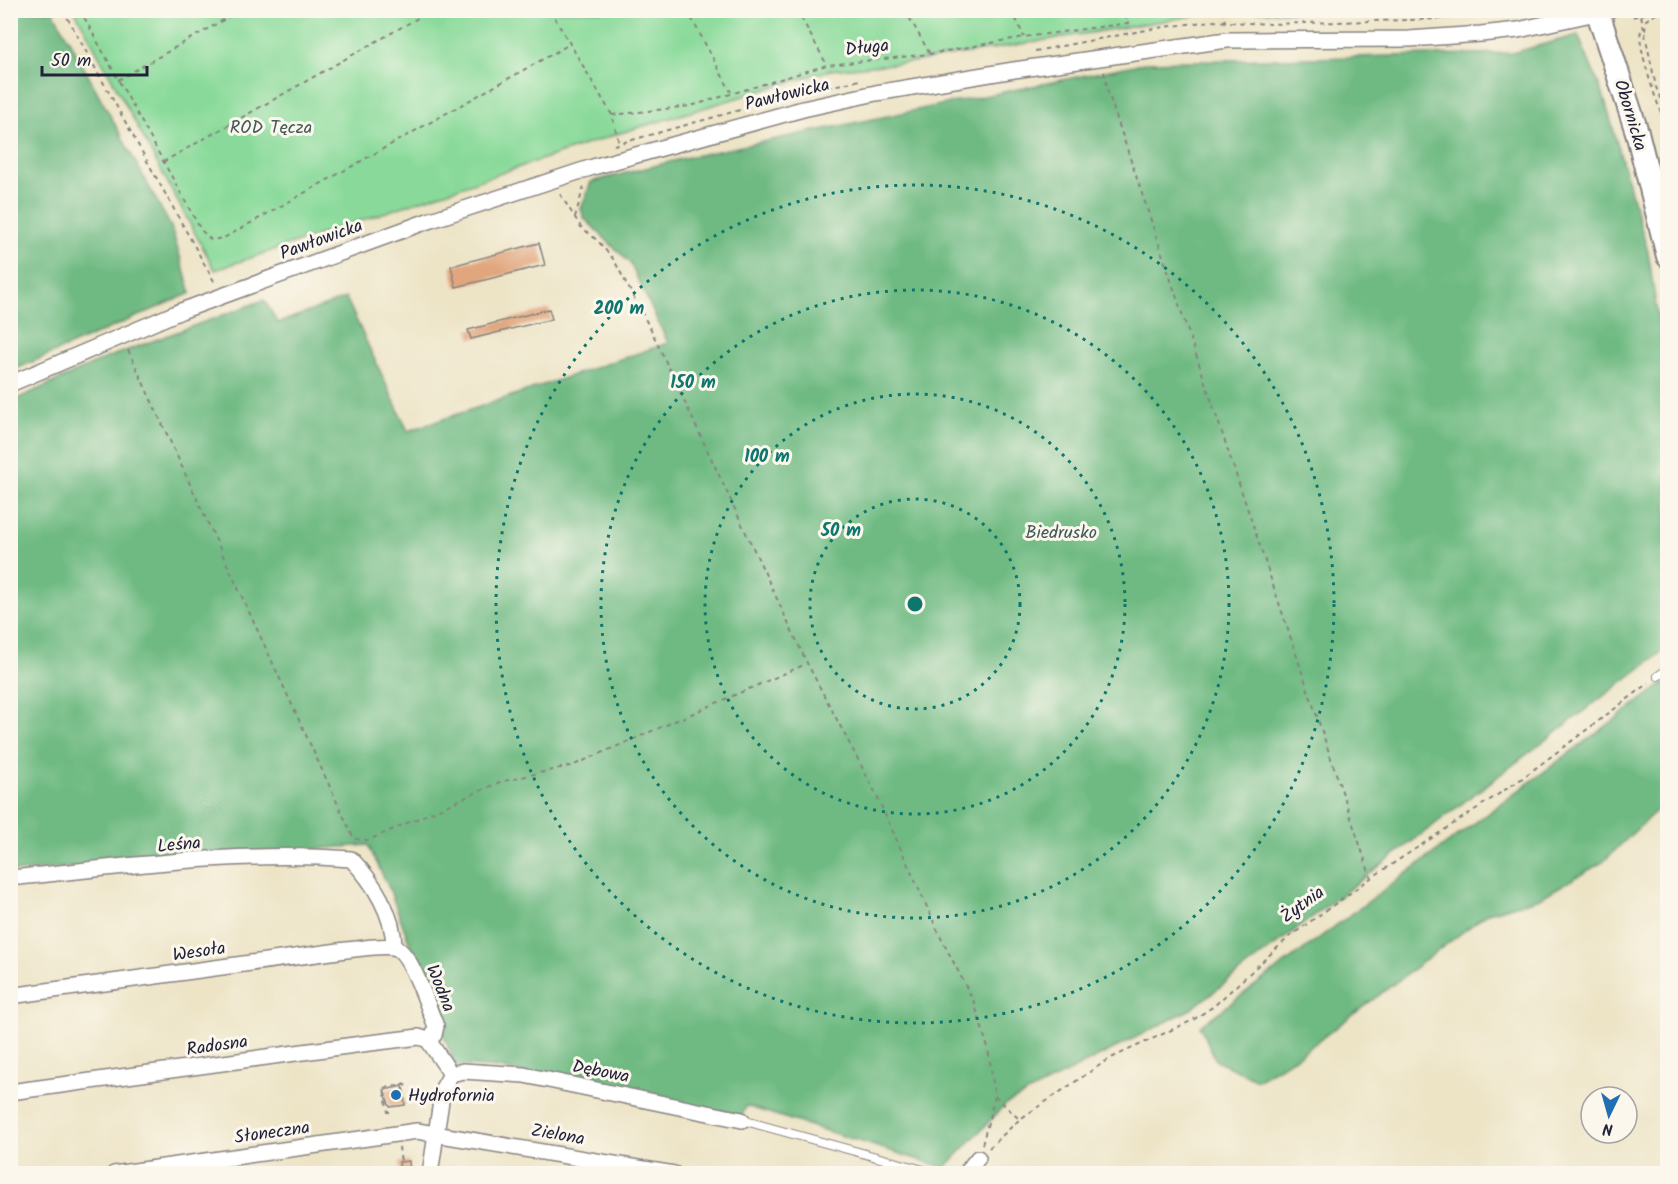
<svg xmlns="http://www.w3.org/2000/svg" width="1678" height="1184" font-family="Kalam,sans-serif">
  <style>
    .green { fill: #89da9a; stroke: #567e6a; stroke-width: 1.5 }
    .forest { fill: #6eba82; stroke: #486e5e; stroke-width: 1.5 }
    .building { fill: #e1a67d }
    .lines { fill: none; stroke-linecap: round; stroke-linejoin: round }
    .lane-casing { stroke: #888380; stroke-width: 10 }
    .street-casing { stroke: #888380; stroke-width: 18 }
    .secondary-casing { stroke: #888380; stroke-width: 26 }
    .path { stroke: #888380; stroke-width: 2; stroke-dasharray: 4.5 4.5; stroke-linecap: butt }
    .lane { stroke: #fff; stroke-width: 8 }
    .street { stroke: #fff; stroke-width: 15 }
    .secondary { stroke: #fff; stroke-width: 22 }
    .ring { fill: none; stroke: #0f766e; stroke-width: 3; stroke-dasharray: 3 6 }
    .poi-dot { fill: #1f6fb2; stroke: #fbf7ec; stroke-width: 2 }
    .labels { text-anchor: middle; stroke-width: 6; stroke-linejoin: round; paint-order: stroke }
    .street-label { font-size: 18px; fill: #22223b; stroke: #fbf7ec }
    .park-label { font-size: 18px; fill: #415958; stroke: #fbf7ec }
    .poi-label { font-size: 18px; fill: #22223b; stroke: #fbf7ec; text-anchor: start }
    .centre { fill: #0f766e; stroke: #fbf7ec; stroke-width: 3 }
    .ring-label { font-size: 18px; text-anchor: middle; font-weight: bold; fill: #0f766e; stroke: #fbf7ec; stroke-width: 6; stroke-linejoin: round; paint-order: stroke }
  </style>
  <rect width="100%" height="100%" fill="#fbf7ec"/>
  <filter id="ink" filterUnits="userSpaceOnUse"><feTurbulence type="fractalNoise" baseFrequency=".0167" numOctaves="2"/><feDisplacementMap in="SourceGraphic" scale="12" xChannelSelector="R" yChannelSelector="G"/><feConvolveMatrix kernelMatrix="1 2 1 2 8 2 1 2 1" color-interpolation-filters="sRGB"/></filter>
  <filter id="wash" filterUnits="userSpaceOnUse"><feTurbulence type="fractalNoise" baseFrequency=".008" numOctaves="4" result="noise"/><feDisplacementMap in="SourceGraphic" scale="24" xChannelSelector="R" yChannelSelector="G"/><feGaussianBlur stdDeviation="1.35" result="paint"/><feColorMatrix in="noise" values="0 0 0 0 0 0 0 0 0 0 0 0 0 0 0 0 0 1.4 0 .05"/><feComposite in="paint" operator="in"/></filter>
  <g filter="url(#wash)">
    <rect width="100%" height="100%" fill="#ede4c6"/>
    <path class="green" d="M75 11H1462L1441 15 1223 11 913 62 830 70 617 134 215 270Z"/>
    <path class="forest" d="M11 10 53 11 171 227 191 293 11 371Z
      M1578 35 1604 97 1648 252 1667 380V648L1191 1009 1006 1104 945 1168 746 1106 742 1116 498 1068 455 1065 389 888 368 845 11 872 10 402 109 357 264 300 278 323 346 298 408 431 668 343 630 263 584 218 581 209 591 182 689 157 1149 62 1512 53Z
      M1664 683 1668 690 1667 800 1603 862 1540 898 1488 913 1298 1056 1257 1080 1216 1061 1200 1026Z"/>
    <g id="blocks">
      <path class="building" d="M539 243 545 265 456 287 451 266Z
        M549 309 552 319 471 339 468 330Z
        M403 1086 405 1105 390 1107 384 1090Z
        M409 1161 410 1174H400L399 1162Z"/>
    </g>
  </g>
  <g filter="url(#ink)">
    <use href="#blocks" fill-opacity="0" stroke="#888380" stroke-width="1.5"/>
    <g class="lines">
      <g class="lane-casing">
        <path id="lane" d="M1658 676 1668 669
          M742 1120 938 1174"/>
      </g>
      <g class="street-casing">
        <path id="street" d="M10 384 181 311 428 221 593 167 803 109 876 93 1014 70 1227 40 1409 39 1481 34 1518 30 1610 10
          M10 878C123 867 239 850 351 859 373 881 394 915 394 947
          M10 996 346 950C361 949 378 945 393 947 411 949 428 1009 436 1026L434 1035 428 1040
          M428 1040 451 1074
          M451 1074 463 1071 524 1075 742 1120
          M10 1092 362 1044 419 1037 428 1040
          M114 1174 417 1131 674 1174
          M430 1174 443 1088 451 1074
          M965 1174 978 1158"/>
      </g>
      <g class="secondary-casing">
        <path id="secondary" d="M1597 10 1637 132 1668 256"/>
      </g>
      <path class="path" d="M63 10 215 283
        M80 10 201 230 211 240 224 238 570 44
        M550 10 612 115 619 143
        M687 10 731 92
        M797 10 827 65
        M905 10 930 54
        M1012 10 1024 37
        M1223 10 1225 22
        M1628 10 1632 17 1641 15 1656 87 1668 118
        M1641 15 1655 10
        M1645 30 1646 20 1662 10
        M1641 31C1636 43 1659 113 1668 127
        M1035 51 1157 28 1211 21 1270 24 1441 19 1507 10
        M1104 72 1108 92 1371 878
        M118 80 241 10
        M819 89 860 80
        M612 115 691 106 827 65 930 54 1024 37 1129 23 1121 10
        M614 145 747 108
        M163 162 432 10
        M560 194 581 227 598 241 614 260 651 330 807 663 874 790 941 938 974 1002 988 1048 995 1096 982 1145
        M575 217 584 186
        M128 350 354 839 369 840 500 782 574 765 806 664
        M995 1096 1019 1119
        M390 1112H388L384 1088 404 1084 406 1086
        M399 1147 401 1162
        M989 1148 1020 1119 1109 1059 1193 1020 1214 1006 1289 937 1371 878 1517 782 1649 683"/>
      <use href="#lane" class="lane"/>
      <use href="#street" class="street"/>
      <use href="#secondary" class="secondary"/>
    </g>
  </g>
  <g class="ring">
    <circle cx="915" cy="604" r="105"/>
    <circle cx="915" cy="604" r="210"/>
    <circle cx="915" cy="604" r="314"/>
    <circle cx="915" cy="604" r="419"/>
  </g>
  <circle class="poi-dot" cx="396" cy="1095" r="6"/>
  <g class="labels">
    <g class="street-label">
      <text transform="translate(867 47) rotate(-6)" y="6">Długa</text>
      <text transform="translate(787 94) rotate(-14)" y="6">Pawłowicka</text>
      <text transform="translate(1631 115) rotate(73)" y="6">Obornicka</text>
      <text transform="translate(321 239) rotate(-20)" y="6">Pawłowicka</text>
      <text transform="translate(179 844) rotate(-5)" y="6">Leśna</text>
      <text transform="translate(1302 904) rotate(-36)" y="6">Żytnia</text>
      <text transform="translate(199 951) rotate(-8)" y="6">Wesoła</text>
      <text transform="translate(441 988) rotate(68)" y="6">Wodna</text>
      <text transform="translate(217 1045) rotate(-8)" y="6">Radosna</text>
      <text transform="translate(601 1071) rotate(11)" y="6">Dębowa</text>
      <text transform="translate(272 1132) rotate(-8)" y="6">Słoneczna</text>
      <text transform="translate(558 1134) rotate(10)" y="6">Zielona</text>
    </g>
    <g class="park-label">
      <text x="271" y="133">ROD Tęcza</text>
      <text x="1061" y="538">Biedrusko</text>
    </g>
    <g class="poi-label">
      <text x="408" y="1101">Hydrofornia</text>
    </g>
  </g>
  <circle cx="915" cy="604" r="9" class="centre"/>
  <g class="ring-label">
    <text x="619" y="314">200 m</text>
    <text x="693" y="388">150 m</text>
    <text x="767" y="462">100 m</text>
    <text x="841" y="536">50 m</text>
  </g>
  <rect width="1678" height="1184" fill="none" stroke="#fbf7ec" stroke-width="36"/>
  <g transform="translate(1609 1115) rotate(185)"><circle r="28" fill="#fbf7ec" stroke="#a4a2a5" stroke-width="1.5"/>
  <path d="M0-4.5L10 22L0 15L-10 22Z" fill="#1f6fb2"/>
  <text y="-9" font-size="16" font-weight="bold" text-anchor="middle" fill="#22223b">N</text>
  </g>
  <path d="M42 66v9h105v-9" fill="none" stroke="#22223b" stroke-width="3"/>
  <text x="51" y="66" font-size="18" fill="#22223b" stroke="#fbf7ec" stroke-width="4.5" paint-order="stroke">50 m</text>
</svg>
